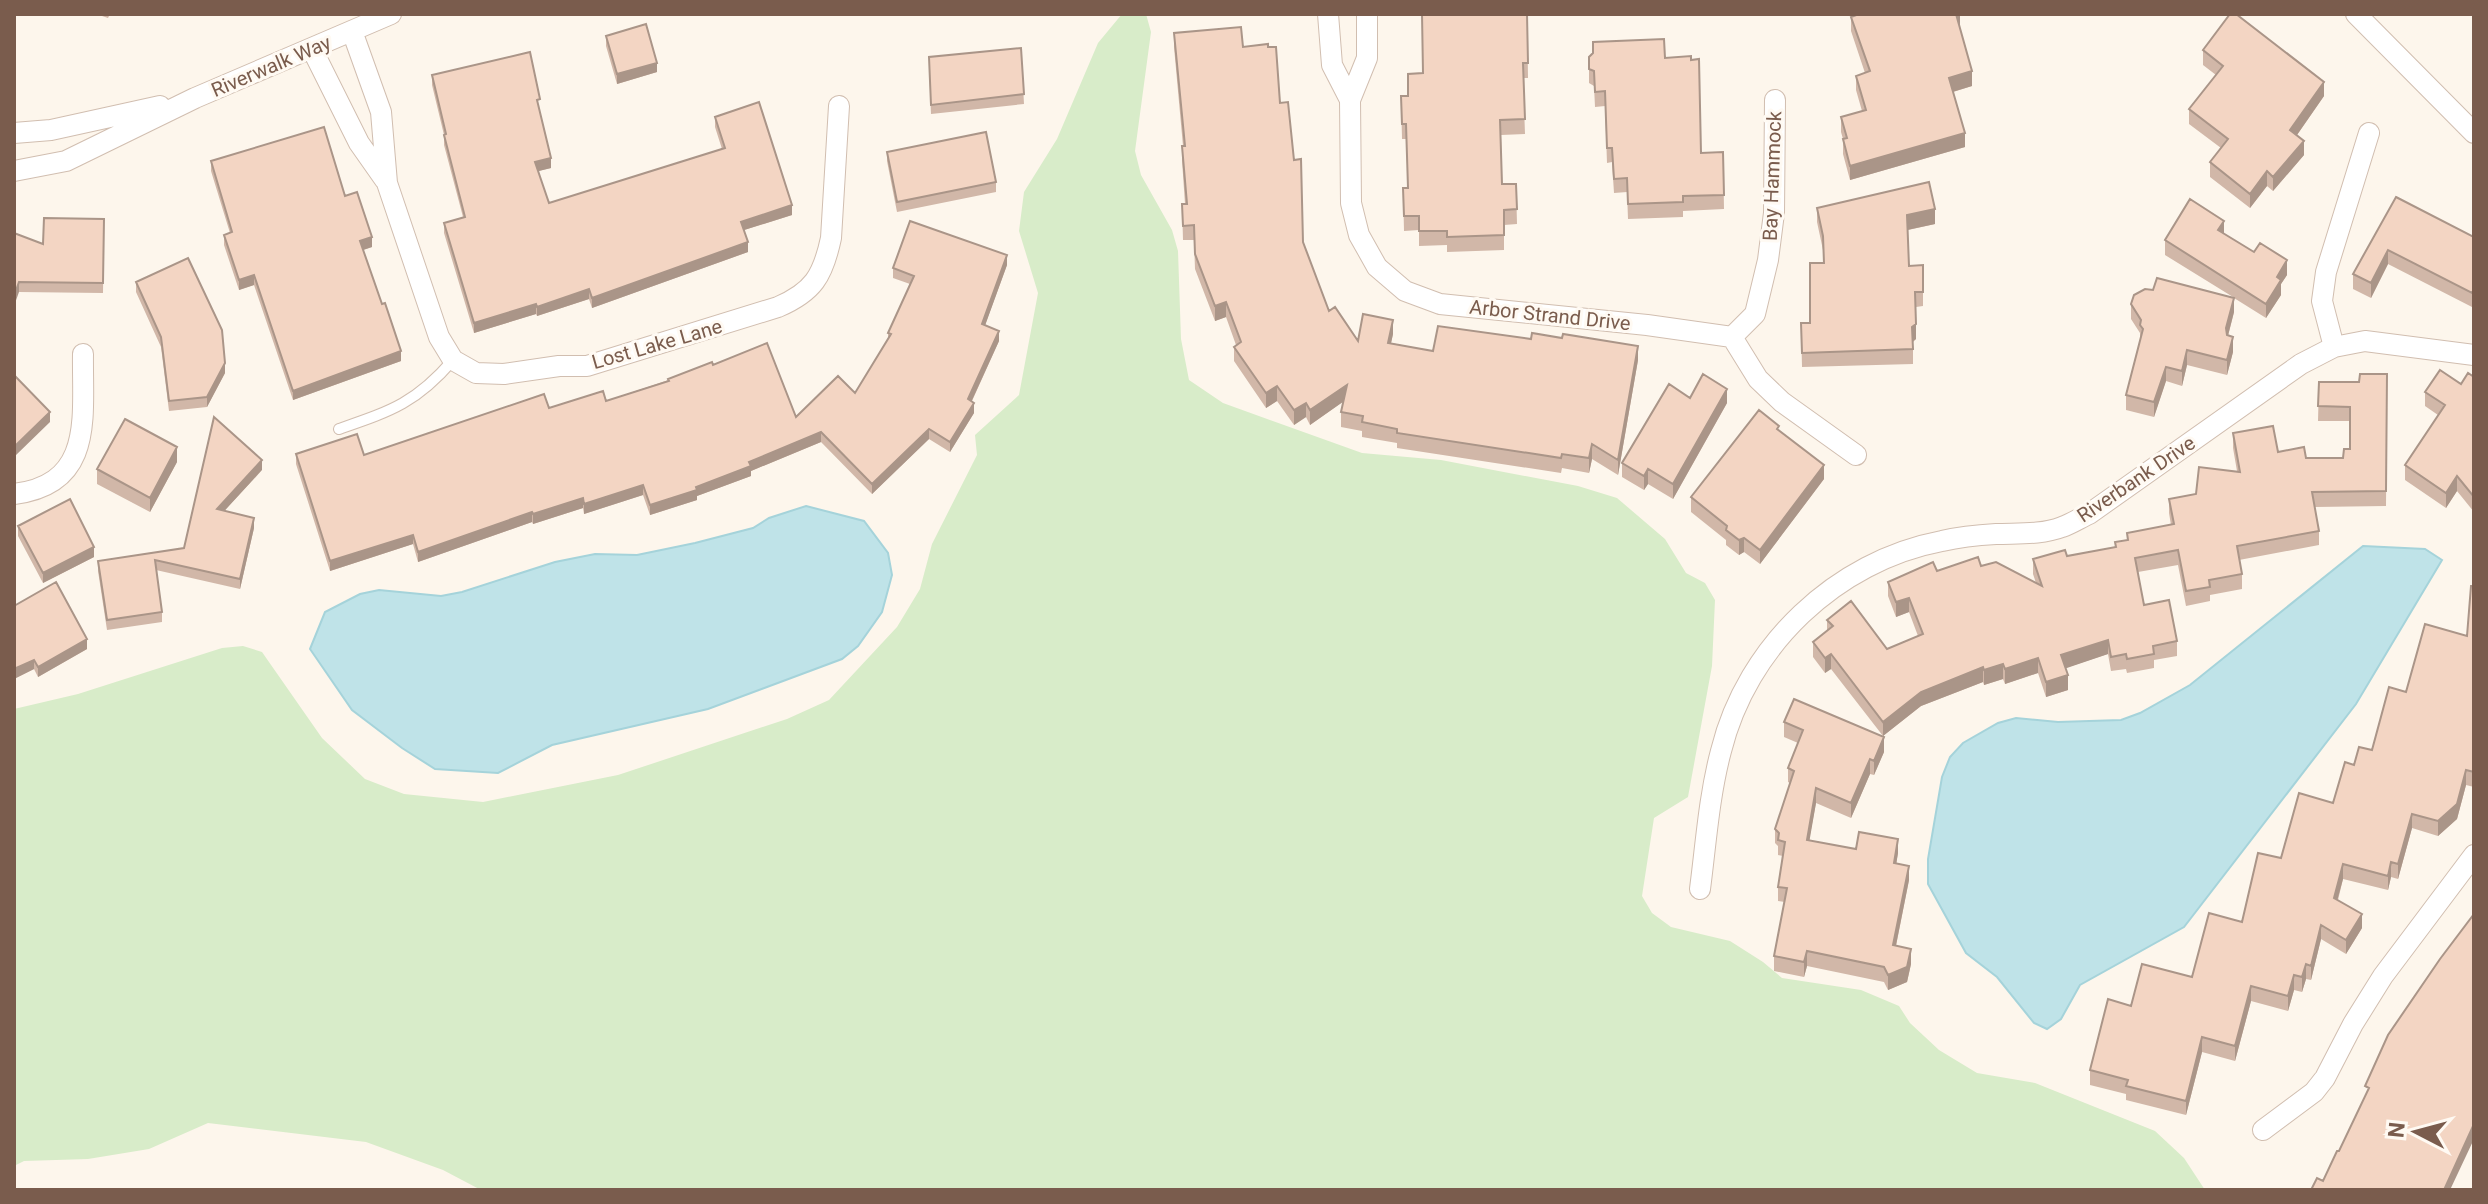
<svg xmlns="http://www.w3.org/2000/svg" width="2488" height="1204" font-family="Roboto,sans-serif">
  <style>
    .green { fill: #d8ecc9 }
    .water { fill: #bfe3e8; stroke: #a5d3da; stroke-width: 2 }
    .lines { fill: none; stroke-linecap: round; stroke-linejoin: round }
    .service-casing { stroke: #d1beb0; stroke-width: 12 }
    .minor-casing { stroke: #d1beb0; stroke-width: 22 }
    .service { stroke: #fff; stroke-width: 10 }
    .minor { stroke: #fff; stroke-width: 20 }
    .wall { fill: #d1b7a8 }
    .shaded-wall { fill: #aa9588 }
    .building { fill: #f3d5c3; stroke: #aa9588; stroke-width: 2 }
    .labels { text-anchor: middle; stroke-width: 6; stroke-linejoin: round; paint-order: stroke }
    .street-label { font-size: 20px; fill: #7a5c4d; stroke: #fffaf3 }
  </style>
  <rect width="100%" height="100%" fill="#fdf6ec"/>
  <path class="green" d="M1122 14H1146L1151 32 1135 151 1141 175 1172 230 1178 251 1181 339 1189 380 1223 403 1362 453 1441 460 1578 486 1617 498 1665 539 1686 573 1705 583 1715 600 1712 666 1688 797 1654 818 1642 896 1652 913 1671 927 1730 941 1763 962 1782 978 1861 990 1899 1006 1910 1023 1939 1050 1977 1073 2035 1083 2155 1131 2184 1158 2205 1190H481L443 1170 366 1142 208 1123 149 1149 88 1159 24 1161 14 1166V709L78 694 222 648 243 646 262 652 322 738 365 779 404 794 483 802 618 775 787 719 829 700 897 627 920 589 932 544 977 455 975 435 1019 395 1038 293 1019 231 1024 192 1057 139 1098 43Z"/>
  <path class="water" d="M806 506 864 521 888 553 892 575 882 612 858 646 842 659 708 709 552 745 498 773 435 769 402 748 352 710 310 649 325 612 360 594 379 590 441 596 462 592 555 562 595 554 637 555 695 543 753 528 769 518Z
    M2363 546 2425 549 2442 560 2356 704 2184 927 2080 985 2061 1019 2047 1029 2034 1023 1997 977 1966 953 1928 884V859L1942 777 1950 757 1963 743 1998 723 2016 718 2058 722 2121 720 2140 713 2190 685Z"/>
  <g class="lines">
    <g class="service-casing">
      <path id="service" d="M339 429C391 411 416 403 453 360"/>
    </g>
    <g class="minor-casing">
      <path id="minor" d="M1328 14 1332 65 1350 100
        M1367 14V58L1350 100 1351 203 1359 235 1377 267 1405 291 1440 304 1647 325 1732 337 1758 379 1782 402 1856 455
        M2356 14 2474 133
        M352 31 381 112 387 183 439 337 453 360 476 373 504 374 559 366H587L778 307C813 292 823 276 831 238L839 106
        M312 49 359 143 385 180
        M14 133 51 130 160 106
        M14 171 66 161 195 98 391 14
        M1732 337 1755 314 1768 260 1774 213 1775 100
        M2334 347 2322 301 2326 272 2369 133
        M14 494C95 484 82 416 83 354
        M1700 889C1706 843 1709 796 1721 751 1747 646 1836 561 1942 541 1959 537 1978 535 1996 534 2018 533 2041 535 2062 527 2071 524 2080 518 2089 514L2301 364 2334 347 2365 341 2474 355
        M2263 1130 2314 1092 2325 1078 2353 1024 2383 976 2474 855"/>
    </g>
    <use href="#service" class="service"/>
    <use href="#minor" class="minor"/>
  </g>
  <path class="wall" d="M96 14H110L108 18Z
    M1527 14 1528 78H1523L1525 134 1501 135 1502 184H1516L1517 224 1504 225V250L1447 252V245L1419 246V230L1404 231 1403 188H1408L1406 139H1402L1401 96H1408Z
    M1960 14 1959 26 1972 86 1953 92 1965 147 1850 180 1843 154V139L1841 132V117L1862 111 1856 90V76L1865 73 1851 31V17Z
    M1174 33 1243 47 1280 103 1294 160 1303 242 1329 311 1358 341 1393 334 1391 343 1433 351 1638 360 1618 475 1592 459 1589 473 1562 468 1561 473 1397 448V443L1362 437V431L1341 427V412L1344 401 1310 425 1306 417 1294 425 1277 401 1266 408 1234 361V347L1236 345 1226 317 1215 321 1195 269 1194 240H1183L1182 204H1185L1182 160V146H1183L1174 47Z
    M606 36 657 72 617 84 606 46Z
    M1021 48 1024 104 931 114 929 67Z
    M2203 50 2324 96 2297 135 2304 155 2273 191 2267 186 2250 208 2210 177V162L2221 148 2189 124V109L2216 75 2203 65Z
    M1589 57 1665 58 1701 153 1723 152 1724 209 1683 211V217L1628 219 1627 192 1614 193 1612 162 1607 163 1605 106 1595 107 1594 86 1589 83Z
    M432 75 540 109H539L551 168 538 171 549 203 722 149 715 127V117L792 215 744 230 748 252 592 308 589 299 537 316 536 314 474 333 444 233V223L463 217 444 145V135L432 85Z
    M887 152 996 182V192L897 212 887 161Z
    M211 161 345 196 372 247 363 250 401 361 293 400 254 285 239 290 224 245V235L230 233 211 171Z
    M2396 197 2474 237V303L2472 307 2388 264 2371 298 2353 289V274Z
    M1817 208 1935 224 1908 230 1909 266 1923 265V306L1916 307V339L1913 342V364L1802 367 1801 323H1810L1824 263 1823 250 1817 222Z
    M104 219 103 293 19 292 14 233 43 244Z
    M2224 234 2287 275 2281 284V295L2266 318 2234 298V312L2228 336 2233 352 2227 375 2187 365 2182 386 2166 381 2154 417 2126 410V395L2140 340V333L2131 319V304L2153 290 2233 297 2165 255V240Z
    M1007 265 985 325 999 341 972 401 974 413 950 452 929 439 872 494 821 442 751 471V476L697 496V500L650 515 643 495 584 514 583 508 533 524 532 522 418 562 413 544 330 571 296 464V454L364 455 549 408 606 401 713 365 796 417 855 393 888 339V333L910 284 893 278V268Z
    M136 282 225 373 207 407 169 411 161 347 136 292Z
    M2387 374 2386 506 2315 507 2319 531V545L2239 560 2242 574V589L2210 595V601L2186 606 2178 565 2138 572 2144 605 2177 641V656L2154 660V668L2127 673 2126 669 2111 671 2108 654 2065 668 2068 690 2046 697 2038 673 2005 684 2003 679 1984 685 1983 682 1921 706 1883 736 1831 669 1825 673 1813 657V642L1827 631V620L1887 649 1918 636 1909 612 1896 617 1888 596V582L1937 571 1981 566 2036 583 2033 574V559L2067 556 2115 547V542L2127 540V533L2171 525 2169 513V499L2196 494 2237 471 2233 448V433L2278 452 2306 458H2343L2350 449V421H2318L2319 382H2359Z
    M2474 377V512L2457 491 2446 508 2405 480V465L2438 415 2425 406V392L2461 384Z
    M1690 398 1727 403 1673 499 1648 484 1644 490 1622 477V463Z
    M1779 430 1824 479 1760 564 1744 552 1739 555 1726 545V540L1691 512V497Z
    M177 462 150 512 97 484V469Z
    M262 470 224 511 254 528 240 589 156 570 162 612V622L107 630 98 571V561L184 548Z
    M18 526 94 557 43 583 18 536Z
    M2474 586V787L2466 785 2457 819 2438 836 2412 828 2398 879 2391 877 2388 890 2343 879 2338 900 2362 928 2346 954 2321 939 2311 980 2306 979 2302 992 2294 990 2288 1011 2251 1001 2235 1061 2202 1052 2186 1115 2126 1100V1094L2090 1085V1070L2131 1006 2192 977 2242 922 2281 858 2333 803 2354 765 2372 750 2406 692 2467 636Z
    M14 606 87 649 38 677 34 669 14 679Z
    M1784 722 1884 752 1874 775 1870 774 1851 818 1816 803 1809 840 1856 849 1898 853 1896 864 1909 880 1896 946 1911 964 1907 982 1888 990 1884 982 1807 966 1804 977 1774 971V956L1785 902 1778 901V887L1783 856 1778 855V846L1775 843V829L1790 783 1788 782V768L1798 743 1784 737Z"/>
  <path class="shaded-wall" d="M1955 14H1960V25L1955 27Z
    M657 63V72L617 84V74Z
    M1972 71V86L1949 93V78Z
    M2324 82V96L2290 145V130Z
    M1965 133V147L1850 180V166Z
    M2304 141V155L2273 191V177Z
    M551 158V168L535 172V162Z
    M2267 171V186L2250 208V194Z
    M792 205V215L741 231V222Z
    M1935 209V224L1907 230V215Z
    M2224 221V235L2218 230Z
    M372 237V247L360 251V241Z
    M748 242V252L592 308V298Z
    M2388 250V264L2371 298V283Z
    M1007 255V265L982 334V324Z
    M2287 260V275L2281 284V295L2266 318V304L2277 277Z
    M254 275V285L239 290V280Z
    M19 282V292L14 306V296Z
    M589 289V299L537 316V307Z
    M2474 289V303L2472 307V293Z
    M2234 298V312L2226 343V328Z
    M1226 302V317L1215 321V306Z
    M536 304V314L474 333V323Z
    M1393 320V334L1388 357V343Z
    M1916 324V339L1912 342V327Z
    M999 331V341L968 409V399Z
    M2233 337V352L2227 375V360Z
    M1638 346V360L1618 475V460Z
    M2187 350V365L2182 386V371Z
    M401 351V361L293 400V391Z
    M225 363V373L207 407V397Z
    M2166 367V381L2154 417V402Z
    M1347 385V399L1310 425V410Z
    M1277 386V401L1266 408V393Z
    M1727 389V403L1673 499V484Z
    M974 403V413L950 452V442Z
    M1306 403V417L1294 425V410Z
    M50 412V422L14 457V447Z
    M929 429V439L872 494V484Z
    M821 432V442L751 471V476L697 496V500L650 515V505L696 487 749 462Z
    M1592 444V459L1589 473V458Z
    M177 447V462L150 512V498Z
    M262 460V470L217 519V509Z
    M1824 465V479L1760 564V550Z
    M1648 469V484L1644 490V476Z
    M2457 476V491L2446 508V493Z
    M643 485V495L584 514V504Z
    M583 498V508L533 524V514Z
    M532 512V522L418 562V552Z
    M254 518V528L240 589V579Z
    M413 535V544L330 571V561Z
    M1744 538V552L1739 555V540Z
    M94 547V557L43 583V573Z
    M1909 598V612L1896 617V602Z
    M87 639V649L38 677V667Z
    M2108 640V654L2061 670V655Z
    M1831 654V669L1825 673V658Z
    M2038 658V673L2005 684V669Z
    M34 660V669L14 679V669Z
    M2003 664V679L1984 685V670Z
    M1983 667V682L1921 706 1883 736V722L1921 692Z
    M2068 675V690L2046 697V682Z
    M1884 737V752L1874 775V761Z
    M1870 759V774L1851 818V803Z
    M2466 770V785L2457 819 2438 836V821Z
    M1816 788V803L1807 855V840Z
    M2412 814V828L2398 879V864Z
    M1898 839V853L1894 878V863Z
    M2391 862V877L2388 890V876Z
    M2343 864V879L2334 912V898Z
    M1909 866V880L1893 960V945Z
    M2362 914V928L2346 954V940Z
    M2321 925V939L2311 980V966Z
    M1911 949V964L1907 982 1888 990V975Z
    M1807 951V966L1804 977V962Z
    M2306 964V979L2302 992V977Z
    M2294 975V990L2288 1011V996Z
    M2251 986V1001L2235 1061V1046Z
    M2202 1037V1052L2186 1115V1101Z
    M2474 1124V1139L2450 1190H2444Z"/>
  <path class="building" d="M1422 14H1527L1528 63H1523L1525 119 1500 120 1502 184H1516L1517 209 1504 210V235L1447 237V231H1419V216H1404L1403 188H1408L1406 124H1402L1401 96H1408V74L1423 73Z
    M1859 14H1956L1972 71 1949 78 1965 133 1850 166 1843 139 1847 138 1841 117 1866 110 1856 76 1870 71 1851 17Z
    M2230 14H2236L2324 82 2290 130 2304 141 2273 177 2267 171 2250 194 2210 162 2228 139 2189 109 2223 66 2203 50Z
    M646 24 657 63 617 74 606 36Z
    M1241 27 1243 47 1268 44V47H1276L1280 103 1288 102 1294 160 1301 159 1303 242 1329 311 1335 307 1358 341 1363 314 1393 320 1388 343 1433 351 1438 326 1531 339 1532 333 1562 338 1563 334 1638 346 1618 460 1592 444 1589 458 1562 454 1561 458 1397 433V429L1362 422 1363 416 1341 412 1347 385 1310 410 1306 403 1294 410 1277 386 1266 393 1234 347 1241 342 1226 302 1215 306 1195 254 1194 225 1183 226 1182 204H1187L1182 146H1185L1174 33Z
    M1664 39 1665 58 1691 56V60L1699 59 1701 153 1723 152 1724 195 1683 196V202L1628 204 1627 178 1614 179 1612 148H1607L1605 91 1595 92 1594 71 1589 69V57L1593 53V42Z
    M1021 48 1024 94 931 105 929 57Z
    M530 52 540 99 537 100 551 158 535 162 549 203 725 148 715 117 759 102 792 205 741 222 748 242 592 298 589 289 537 307 536 304 474 323 444 223 465 217 444 135 446 134 432 75Z
    M324 127 345 196 357 192 372 237 360 241 382 304 385 303 401 351 293 391 254 275 239 280 224 235 232 232 211 161Z
    M986 132 996 182 897 202 887 152Z
    M1929 182 1935 209 1907 215 1909 266 1923 265V292H1915L1916 324 1912 327 1913 349 1802 353 1801 323H1810V263H1824L1823 236 1817 208Z
    M2396 197 2474 237V289L2472 293 2388 250 2371 283 2353 274Z
    M2190 199 2224 221 2218 230 2254 252 2260 243 2287 260 2277 277 2281 280 2266 304 2165 240Z
    M44 218 104 219 103 283 19 282 14 296V233L43 244Z
    M910 221 1007 255 982 324 999 331 968 399 974 403 950 442 929 429 872 484 821 432 749 462 751 466 696 487 697 490 650 505 643 485 584 504 583 498 533 514 532 512 418 552 413 535 330 561 296 454 357 434 364 455 544 394 549 408 603 391 606 401 669 381 668 379 712 362 713 365 767 343 796 417 838 376 855 393 891 334 888 333 914 276 893 268Z
    M188 258 222 330 225 363 207 397 169 401 161 337 136 282Z
    M2157 278 2234 298 2226 328 2227 335 2233 337 2227 360 2187 350 2182 371 2166 367 2154 402 2126 395 2143 329 2140 325 2141 320 2131 304 2134 295 2145 289 2153 290Z
    M2440 370 2461 384 2468 373 2474 377V497L2457 476 2446 493 2405 465 2445 405 2425 392Z
    M1703 374 1727 389 1673 484 1648 469 1644 476 1622 463 1669 384 1690 398Z
    M2360 374H2387L2386 491 2312 492 2319 531 2237 546 2242 574 2209 580 2210 587 2186 591 2178 550 2135 558 2144 605 2169 600 2177 641 2153 646 2154 654 2127 659 2126 654 2111 657 2108 640 2061 655 2068 675 2046 682 2038 658 2005 669 2003 664 1984 670 1983 667 1921 692 1883 722 1831 654 1825 658 1813 642 1833 626 1827 620 1851 601 1887 649 1923 634 1909 598 1896 602 1888 582 1933 562 1937 571 1978 557 1981 566 1996 562 2042 586 2033 559 2065 550 2067 556 2116 547 2115 542 2128 540 2127 533 2174 524 2169 499 2196 494 2199 467 2240 472 2233 433 2273 426 2278 452 2304 447 2306 458H2343L2344 449H2350V407L2318 406 2319 382H2359Z
    M14 375 50 412 14 447Z
    M1759 410 1779 426 1777 429 1824 465 1760 550 1744 538 1739 540 1726 530 1727 526 1691 497Z
    M214 417 262 460 217 509 254 518 240 579 155 560 162 612 107 620 98 561 184 548Z
    M125 419 177 447 150 498 97 469Z
    M70 499 94 547 43 573 18 526Z
    M56 582 87 639 38 667 34 660 14 669V606Z
    M2471 586H2474V772L2466 770 2457 804 2438 821 2412 814 2398 864 2391 862 2388 876 2343 864 2334 898 2362 914 2346 940 2321 925 2311 966 2306 964 2302 977 2294 975 2288 996 2251 986 2235 1046 2202 1037 2186 1101 2126 1086 2128 1080 2090 1070 2108 999 2131 1006 2142 964 2192 977 2209 913 2242 922 2258 853 2281 858 2299 793 2333 803 2345 762 2354 765 2359 747 2372 750 2389 687 2406 692 2425 624 2467 636Z
    M1794 699 1884 737 1874 761 1870 759 1851 803 1816 788 1807 840 1856 849 1859 832 1898 839 1894 863 1909 866 1893 945 1911 949 1907 967 1888 975 1884 967 1807 951 1804 962 1774 956 1787 888 1778 887 1785 842 1778 840 1779 833 1775 829 1794 771 1788 768 1803 730 1784 722Z
    M2474 914V1124L2444 1190H2311L2317 1178 2323 1181 2337 1151H2339L2369 1088 2365 1086 2388 1035 2440 959Z"/>
  <g class="labels">
    <g class="street-label">
      <text transform="translate(271 66) rotate(-23)" y="7">Riverwalk Way</text>
      <text transform="translate(1772 176) rotate(-88)" y="7">Bay Hammock</text>
      <text transform="translate(1550 315) rotate(6)" y="7">Arbor Strand Drive</text>
      <text transform="translate(657 344) rotate(-16)" y="7">Lost Lake Lane</text>
      <text transform="translate(2136 479) rotate(-34)" y="7">Riverbank Drive</text>
    </g>
  </g>
  <rect width="2488" height="1204" fill="none" stroke="#7a5c4d" stroke-width="32"/>
  <g transform="translate(2416 1132) rotate(276)" stroke="#fffaf3" stroke-width="6" paint-order="stroke">
  <path d="M0-6L14 30L0 20L-14 30Z" fill="#7a5c4d"/>
  <text y="-12" font-size="22" font-weight="bold" text-anchor="middle" fill="#7a5c4d">N</text>
  </g>
</svg>
